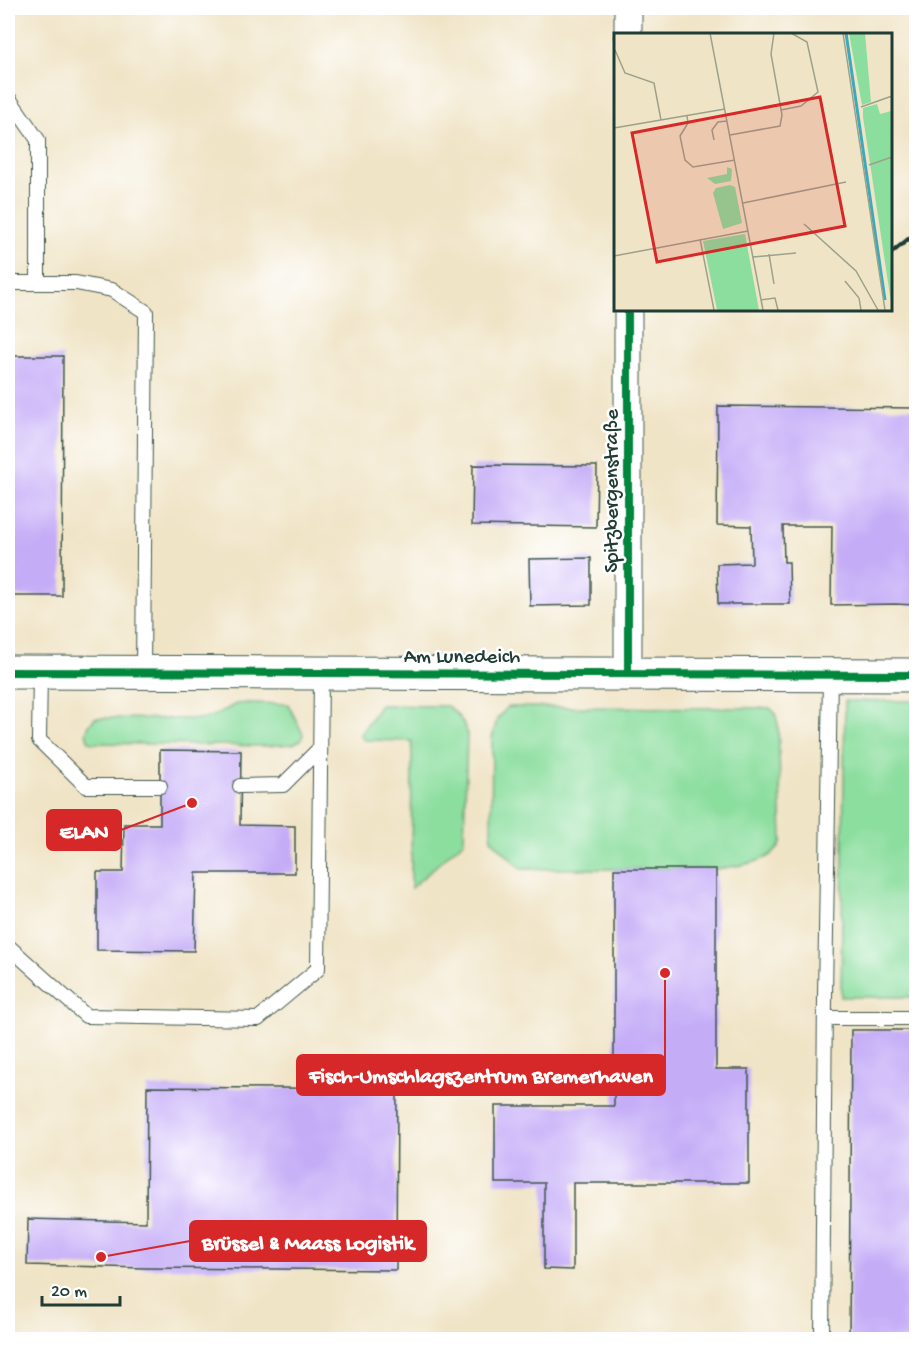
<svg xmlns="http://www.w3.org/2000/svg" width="924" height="1347" font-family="'Gochi Hand',sans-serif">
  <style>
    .green { fill: #8cde9f; stroke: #568e6a; stroke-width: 1.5 }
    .building { fill: #c4acf7 }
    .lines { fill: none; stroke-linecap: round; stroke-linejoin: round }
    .service-casing { stroke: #3e564a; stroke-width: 16 }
    .minor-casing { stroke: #3e564a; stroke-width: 29 }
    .tertiary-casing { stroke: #3e564a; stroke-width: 35 }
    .service { stroke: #fff; stroke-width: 14 }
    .minor { stroke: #fff; stroke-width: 27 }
    .tertiary { stroke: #fff; stroke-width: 33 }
    .rail { stroke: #1f3d34; stroke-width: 4.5 }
    .cycleway-casing { stroke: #fff; stroke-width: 11 }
    .cycleway { stroke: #00873e; stroke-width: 8 }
    .labels { text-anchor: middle; stroke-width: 5; stroke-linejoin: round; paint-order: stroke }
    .street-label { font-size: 21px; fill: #1f3d34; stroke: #fff }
    .inset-river { fill: none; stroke: #3caaba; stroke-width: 3 }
    .inset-road { fill: none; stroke: #9ca18c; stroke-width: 1.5 }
    .view { fill: #d62828; fill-opacity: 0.15; stroke: #d62828; stroke-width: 3 }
    .inset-edge { fill: none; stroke: #1f3d34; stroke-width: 3 }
    .leader { fill: none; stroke: #d62828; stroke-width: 2 }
    .callout-dot { fill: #d62828; stroke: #fff; stroke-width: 2 }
    .callout { fill: #d62828; stroke: #d62828; stroke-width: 2 }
    .callout-label { font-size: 22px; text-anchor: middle; font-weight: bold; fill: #fff }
  </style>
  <rect width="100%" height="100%" fill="#fff"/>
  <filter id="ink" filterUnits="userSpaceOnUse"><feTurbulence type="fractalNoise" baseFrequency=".0167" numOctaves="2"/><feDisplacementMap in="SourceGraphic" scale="12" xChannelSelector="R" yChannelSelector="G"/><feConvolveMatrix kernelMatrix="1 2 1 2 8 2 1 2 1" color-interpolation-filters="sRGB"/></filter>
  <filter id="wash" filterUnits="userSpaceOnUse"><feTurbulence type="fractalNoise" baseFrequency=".008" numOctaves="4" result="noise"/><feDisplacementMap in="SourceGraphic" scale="24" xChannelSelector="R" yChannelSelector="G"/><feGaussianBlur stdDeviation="1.35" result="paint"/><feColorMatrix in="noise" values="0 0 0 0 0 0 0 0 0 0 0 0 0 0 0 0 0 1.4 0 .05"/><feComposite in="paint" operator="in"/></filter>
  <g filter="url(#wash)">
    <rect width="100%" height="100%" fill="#f0e4c6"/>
    <path class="green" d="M845 701H916V997H841Z
      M248 703 288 704 303 734 301 740 293 744 266 746 92 743 88 740 86 732 90 724 95 718 201 719 216 715 236 704Z
      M380 705 447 706C457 712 463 721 467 732L464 841 411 888 412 741 364 740 360 735Z
      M508 707 770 708 775 713 778 724 782 840C777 863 735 866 716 869H521L491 839 492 738 497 719Z"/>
    <g id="blocks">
      <path class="building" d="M8 356H63L62 596H8Z
        M718 406 916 408V605L895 604 831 605 832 526H783L784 562H789L790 604H718L717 564 752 563 751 526 717 525Z
        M473 465 597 466 596 527 472 525Z
        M591 558V605L530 606 529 559Z
        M160 750 241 751 240 825 295 826V873H196L194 951 97 950V872H123L124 824H160Z
        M614 869H716V1069H749V1183H573V1270L544 1269V1183H495V1106H614Z
        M851 1030H916V1340H849Z
        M147 1087 397 1089 396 1270 145 1268 27 1265 28 1219 146 1222Z"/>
    </g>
  </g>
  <g filter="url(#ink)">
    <use href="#blocks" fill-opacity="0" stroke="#3e564a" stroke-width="1.5"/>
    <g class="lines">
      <g class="service-casing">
        <path id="service" d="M8 97 38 140V283
          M8 283H76L112 290 146 312 143 672
          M40 672 39 740 86 786H160
          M240 786 283 785 320 748
          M8 946 86 1016 258 1019 318 969 321 673
          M826 1018H916
          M822 1340 825 997 830 675"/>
      </g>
      <g class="minor-casing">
        <path id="minor" d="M628 34V8
          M628 674V309"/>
      </g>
      <g class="tertiary-casing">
        <path id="tertiary" d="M8 672 916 675"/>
      </g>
      <use href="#service" class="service"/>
      <use href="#minor" class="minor"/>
      <use href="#tertiary" class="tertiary"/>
      <path class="rail" d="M890 254 916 233"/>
      <g class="cycleway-casing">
        <path id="cycleway" d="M8 672 916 675
          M628 674V309"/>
      </g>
      <use href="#cycleway" class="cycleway"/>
    </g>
  </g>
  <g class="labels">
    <g class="street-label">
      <text transform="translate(610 491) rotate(-90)" y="7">Spitzbergenstraße</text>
      <text x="462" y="662">Am Lunedeich</text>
    </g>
  </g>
  <g transform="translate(614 33)">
    <rect width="278" height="278" fill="#f0e4c6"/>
    <path d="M235 0H251L257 69 248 72ZM263 71 266 81 277 78V269L249 84V75ZM113 134 118 136 117 148 101 151 93 145 113 141ZM116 152 121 154 128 190 109 196 99 160 102 155ZM131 201 145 277H103L89 208Z" fill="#8cde9f"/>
    <path class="inset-river" d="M232 0 271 267"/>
    <path class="inset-road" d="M96 0 149 277M229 0 271 277M1 17 11 40 40 50 47 87M247 74 278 63M167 77 187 73 204 59 193 9 177 0M73 83 74 90 66 103 71 127 79 134 121 127M0 95 111 76M116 102 166 93 168 82 157 21 160 0M100 107 98 97 104 89 113 88M255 132 278 124M129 170 232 149M190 191 242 238 264 277M86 206 100 277M155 221 160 251M0 223 134 198M139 224 182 220M231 248 245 265 247 277M147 267 161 265 164 277"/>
    <path class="view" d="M206 64 231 193 43 229 18 100Z"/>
    <rect width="278" height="278" class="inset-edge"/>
  </g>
  <path class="leader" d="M192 803L121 830M665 973L665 1075M101 1257L190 1241"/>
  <g class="callout-dot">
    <circle cx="192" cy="803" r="6"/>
    <circle cx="665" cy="973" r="6"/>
    <circle cx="101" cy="1257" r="6"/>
  </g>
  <g class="callout">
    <rect x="47" y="810" width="74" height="40" rx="6"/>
    <rect x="297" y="1055" width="368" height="40" rx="6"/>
    <rect x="190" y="1221" width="236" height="40" rx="6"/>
  </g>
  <g class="callout-label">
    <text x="84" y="838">ELAN</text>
    <text x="481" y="1082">Fisch-Umschlagszentrum Bremerhaven</text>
    <text x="308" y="1249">Brüssel &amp; Maass Logistik</text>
  </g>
  <rect width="924" height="1347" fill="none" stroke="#fff" stroke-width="30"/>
  <path d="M42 1296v9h78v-9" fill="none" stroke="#1f3d34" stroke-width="3"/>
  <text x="51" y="1296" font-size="18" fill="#1f3d34" stroke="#ffffff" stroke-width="4.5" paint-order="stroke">20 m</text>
</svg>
